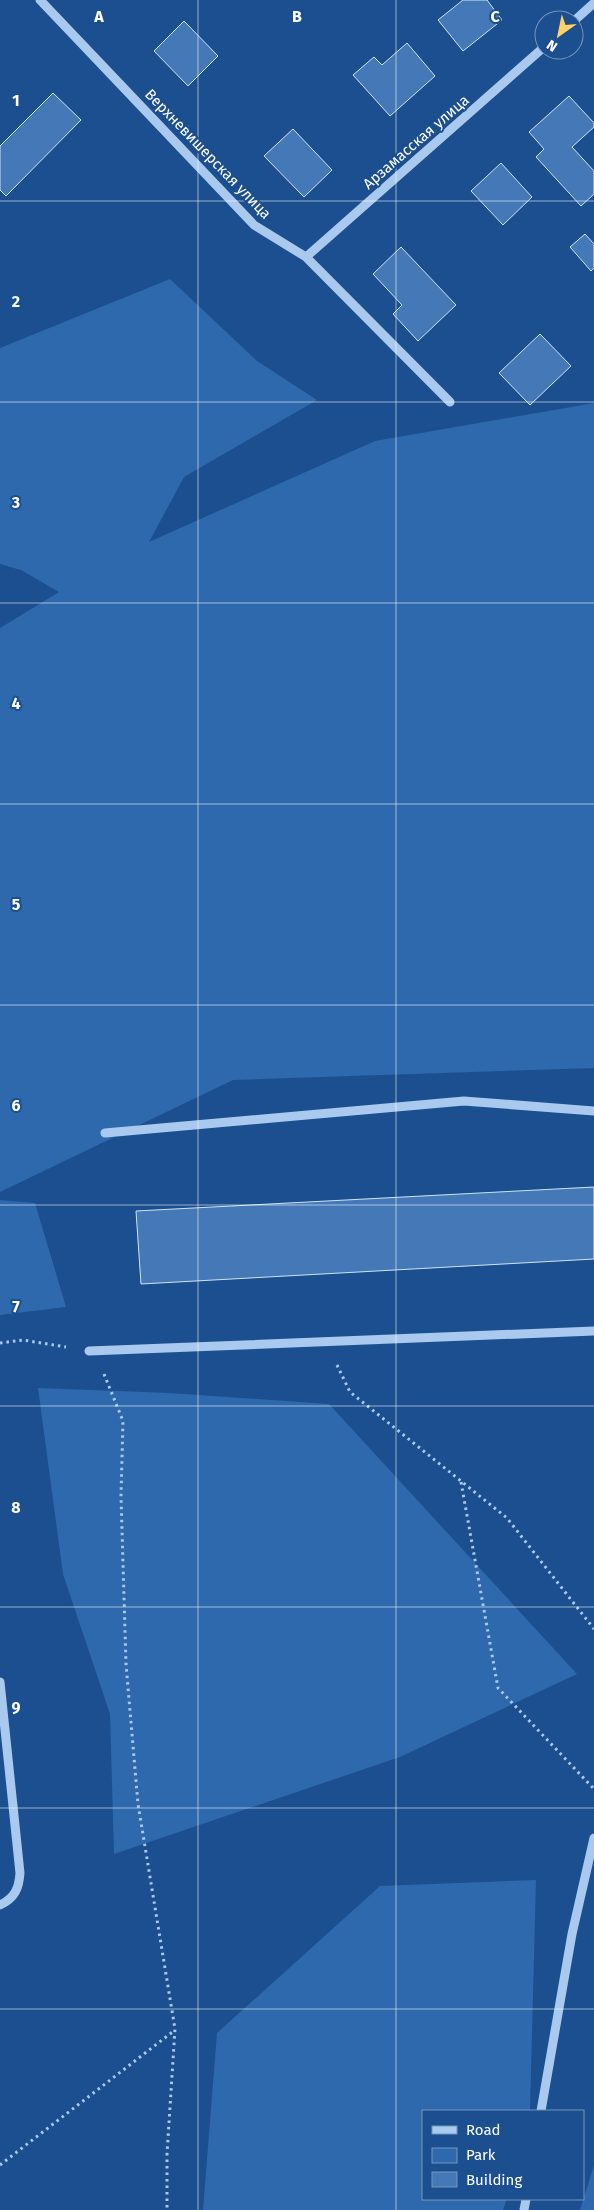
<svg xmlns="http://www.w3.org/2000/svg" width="594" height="2210" font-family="'Fira Sans',sans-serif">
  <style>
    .green { fill: #2e69ad }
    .building { fill: #4478b7; stroke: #cfe3fa }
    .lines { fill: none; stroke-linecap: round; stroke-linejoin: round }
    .path { stroke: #a9c9ee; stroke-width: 3; stroke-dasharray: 2.5 4; stroke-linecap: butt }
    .minor { stroke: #a9c9ee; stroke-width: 9 }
    .grid { fill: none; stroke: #fff; stroke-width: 1; stroke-opacity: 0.55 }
    .labels { text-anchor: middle; stroke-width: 4; stroke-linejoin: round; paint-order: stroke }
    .street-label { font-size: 15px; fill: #fff; stroke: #1b4f8f }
    .grid-label { font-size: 16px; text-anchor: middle; font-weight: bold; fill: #fff; stroke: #1b4f8f; stroke-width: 4; stroke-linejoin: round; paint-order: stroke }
  </style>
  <rect width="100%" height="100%" fill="#1b4f8f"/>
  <path class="green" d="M170 279 257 361 317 400 184 477 149 542 375 441 594 403V1068L233 1080 0 1192V628L59 592 21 570 0 564V348Z
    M0 1200 35 1203 66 1307 0 1315Z
    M38 1388 170 1393 329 1404 577 1674 400 1757 114 1854 110 1714 63 1574Z
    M536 1880 530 2111H423V2199H507L503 2210H203L217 2033 380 1886Z
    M594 2165V2210H580Z"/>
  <path class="building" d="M463 0H487L502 20 463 51 438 20Z
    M184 21 218 56 188 86 154 51Z
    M407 43 435 76 390 116 353 75 374 57 382 65Z
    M53 93 81 120 6 196 0 190V146Z
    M569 96 594 123V127L572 147 594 171V194L581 206 536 157 544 149 529 132Z
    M293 129 332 170 304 197 264 156Z
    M501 163 532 197 503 225 471 191Z
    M585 234 594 244V268L591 271 570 247Z
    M401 247 456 305 418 341 393 314 402 305 373 274Z
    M540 334 571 366 530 405 499 373Z
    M594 1187V1259L141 1284 136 1211Z"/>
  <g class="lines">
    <path class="path" d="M0 1343 23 1340 66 1347
      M337 1365 350 1392 507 1518 594 1629
      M104 1374 123 1421 121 1496 126 1664 138 1804 175 2029 167 2154V2210
      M461 1482 498 1688 594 1789
      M0 2165 175 2030"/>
    <path class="minor" d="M40 0 254 225 306 257 450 402
      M574 21 594 3
      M306 257 544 47
      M105 1133 464 1101 594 1111
      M89 1351 594 1331
      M0 1682 20 1873C19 1888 15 1898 0 1905
      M541 2111 572 1934 594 1838
      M524 2210 526 2199"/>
  </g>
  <path class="grid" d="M198 0V2210M396 0V2210M0 201H594M0 402H594M0 603H594M0 804H594M0 1005H594M0 1205H594M0 1406H594M0 1607H594M0 1808H594M0 2009H594"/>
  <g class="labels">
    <g class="street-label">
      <text transform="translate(416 142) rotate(-41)" y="5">Арзамасская улица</text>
      <text transform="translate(208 154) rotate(46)" y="5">Верхневишерская улица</text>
    </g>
  </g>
  <g class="grid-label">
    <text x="99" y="22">A</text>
    <text x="297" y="22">B</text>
    <text x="495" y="22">C</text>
    <text x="16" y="106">1</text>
    <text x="16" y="307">2</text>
    <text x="16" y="508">3</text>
    <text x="16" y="709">4</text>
    <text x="16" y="910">5</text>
    <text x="16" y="1111">6</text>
    <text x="16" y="1312">7</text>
    <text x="16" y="1513">8</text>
    <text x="16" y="1713">9</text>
  </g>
  <rect x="422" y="2110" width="162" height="90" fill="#1b4f8f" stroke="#7695bc"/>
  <rect x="432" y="2126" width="25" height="8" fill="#a9c9ee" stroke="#7695bc"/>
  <text x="466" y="2135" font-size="15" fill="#ffffff">Road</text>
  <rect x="432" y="2148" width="25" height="15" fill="#2e69ad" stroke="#7695bc"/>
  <text x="466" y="2160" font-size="15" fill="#ffffff">Park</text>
  <rect x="432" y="2172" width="25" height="15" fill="#4478b7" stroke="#7695bc"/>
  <text x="466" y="2185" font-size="15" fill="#ffffff">Building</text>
  <g transform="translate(559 35) rotate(213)"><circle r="24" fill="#1b4f8f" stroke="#7695bc"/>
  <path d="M0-4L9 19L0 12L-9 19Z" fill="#ffd166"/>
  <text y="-8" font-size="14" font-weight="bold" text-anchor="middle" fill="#ffffff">N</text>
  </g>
</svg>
